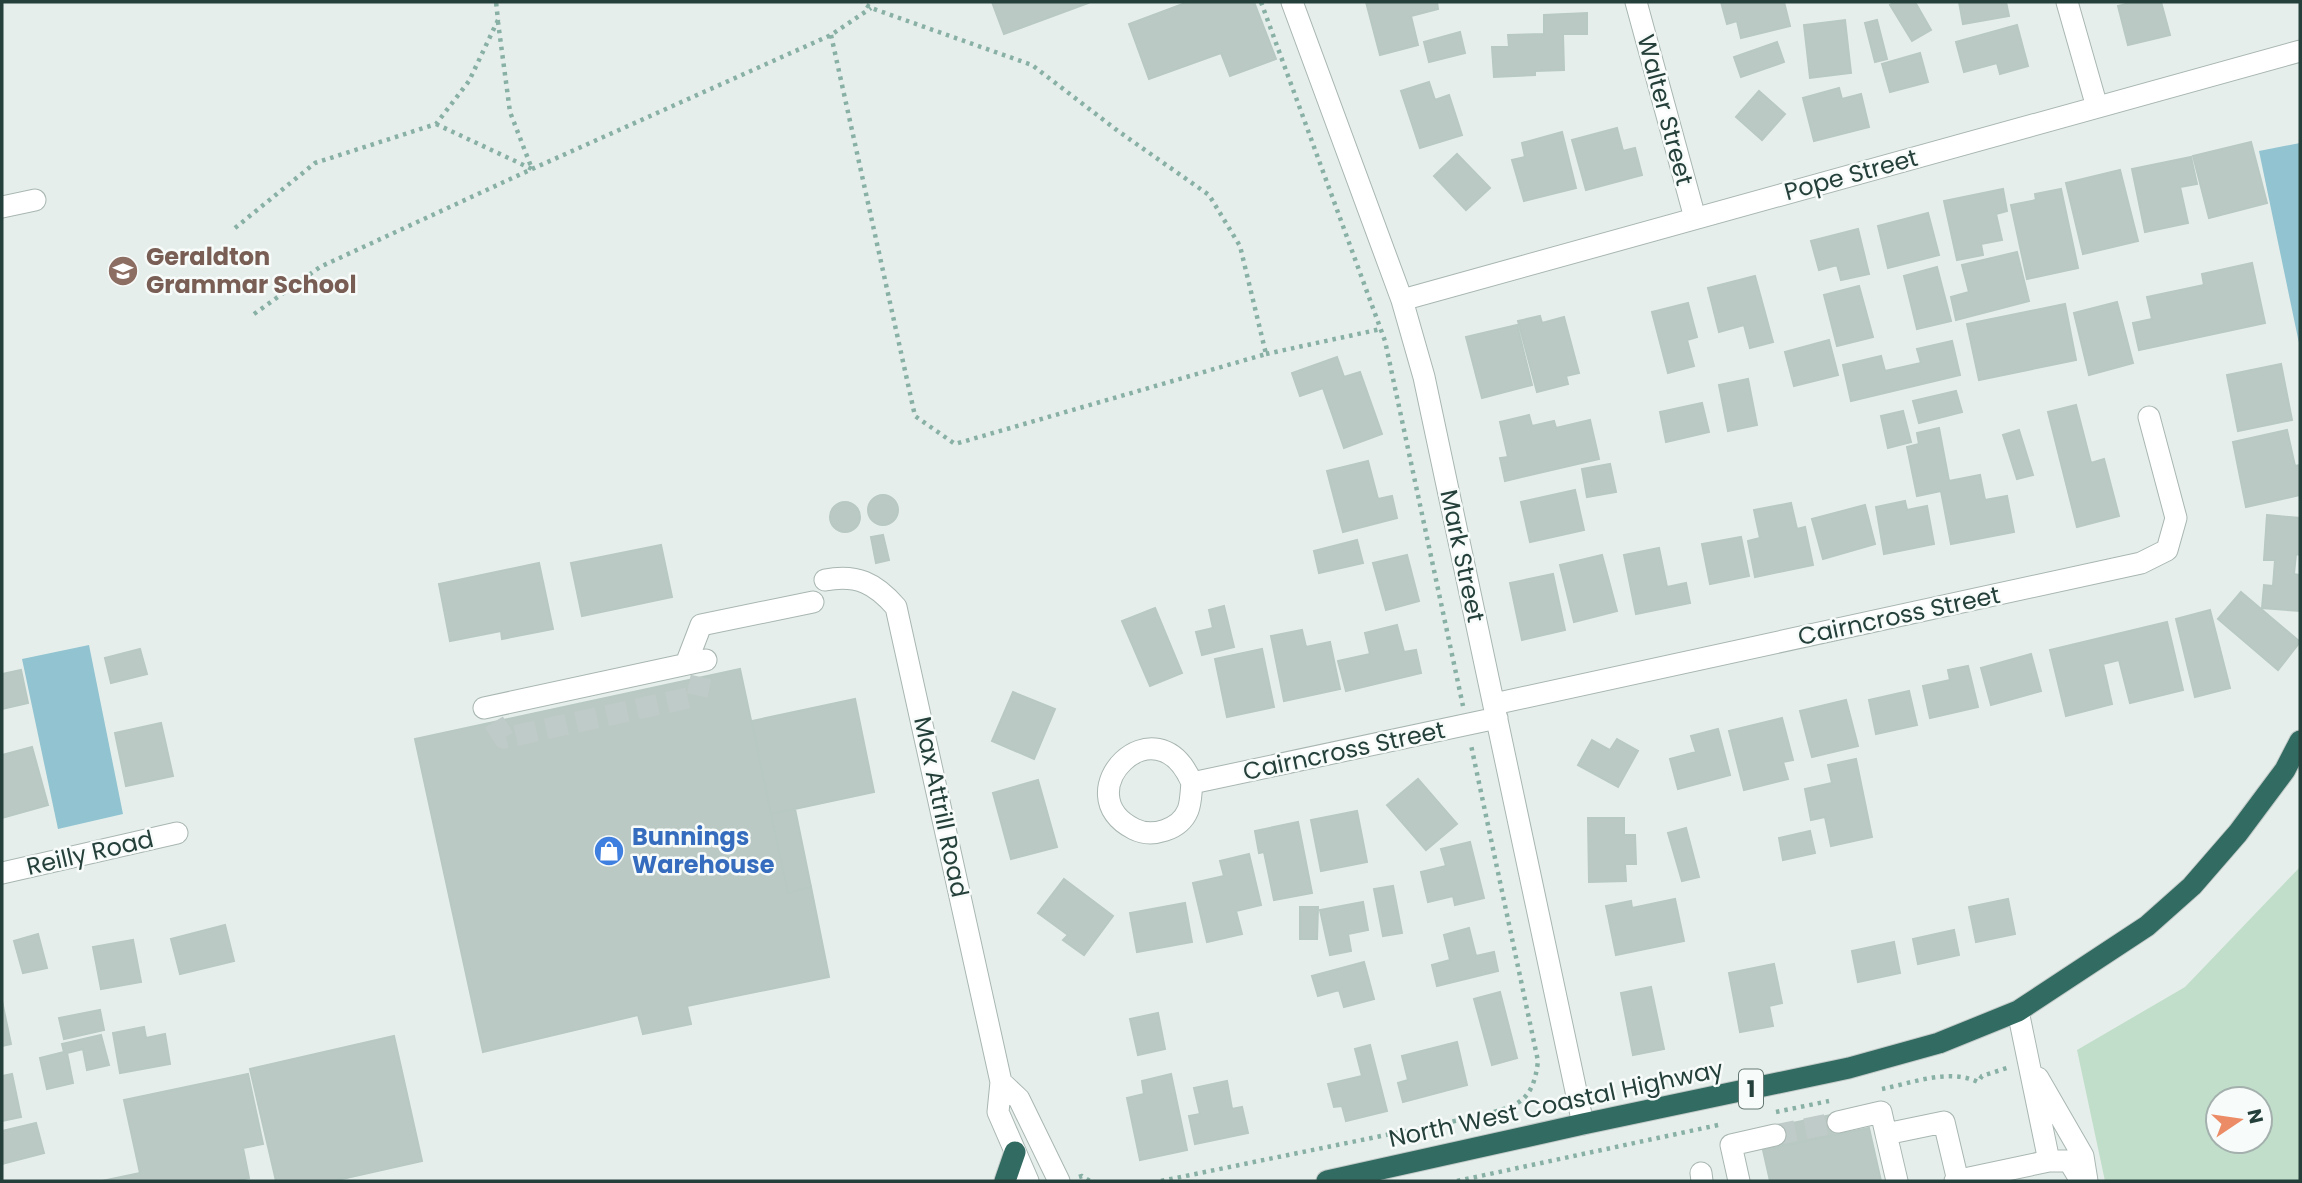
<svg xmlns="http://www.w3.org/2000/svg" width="2302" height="1183" font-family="Poppins,sans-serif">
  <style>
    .green { fill: #c0dec9; fill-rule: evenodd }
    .water { fill: #91c4d0 }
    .building { fill: #bbc9c4; stroke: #b8c8c2; stroke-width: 2 }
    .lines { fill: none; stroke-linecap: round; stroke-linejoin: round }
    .minor-tunnel { stroke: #bfcbc8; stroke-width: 21; stroke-dasharray: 21 10; stroke-linecap: butt }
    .minor-casing { stroke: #a8b6b2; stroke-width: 23 }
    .highway-casing { stroke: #c2cac8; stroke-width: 23 }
    .path { stroke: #88b0a5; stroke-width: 4.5; stroke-dasharray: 3.5 5; stroke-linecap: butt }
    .minor { stroke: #fff; stroke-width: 21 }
    .highway { stroke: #326b61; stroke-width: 21 }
    .labels { text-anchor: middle; stroke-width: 5; stroke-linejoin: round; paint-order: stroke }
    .shield { fill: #f7fbf9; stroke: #647873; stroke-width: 2 }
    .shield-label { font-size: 23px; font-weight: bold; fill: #25403a }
    .street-label { font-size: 24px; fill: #25403a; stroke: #f7fbf9 }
    .education-label { font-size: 24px; font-weight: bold; fill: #785e54; stroke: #f7fbf9; text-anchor: start }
    .shop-label { font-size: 24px; font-weight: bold; fill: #366cbe; stroke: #f7fbf9; text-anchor: start }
  </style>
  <rect width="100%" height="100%" fill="#e6eeeb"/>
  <path class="green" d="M2300 867V1181H2105L2077 1050 2185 987ZM2218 1099H2260V1141H2218Z"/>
  <path class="water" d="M2300 143V348L2259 151Z
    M89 645 123 814 58 829 22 659Z"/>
  <path class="building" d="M992 2H1087L1088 3 1004 34Z
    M1188 2H1254L1276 59 1230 76 1221 53 1149 79 1129 24Z
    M1366 2H1437L1438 9 1411 16 1418 45 1380 55Z
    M1721 2H1784L1790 26 1741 38 1737 21 1727 24Z
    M1896 2H1915L1931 30 1912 41 1890 5Z
    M1959 2H2006L2009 16 1963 24Z
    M2134 2H2161L2170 35 2128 45 2118 6Z
    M1587 13V34H1563L1564 70 1535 71V75L1494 77 1492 47H1509L1508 35 1544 34V15Z
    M1845 20 1851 73 1810 78 1804 25Z
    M1877 20 1887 59 1875 62 1865 23Z
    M2017 25 2028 66 2000 74 1997 63 1964 72 1956 42Z
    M1460 32 1465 53 1429 62 1424 42Z
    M1777 42 1784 62 1741 77 1734 57Z
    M1920 53 1928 82 1890 92 1882 64Z
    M1429 82 1435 100 1449 95 1462 135 1420 148 1401 91Z
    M1839 88 1842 99 1861 94 1869 127 1814 141 1803 98Z
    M1759 91 1785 114 1762 140 1736 117Z
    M1617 128 1623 151 1635 148 1642 175 1586 190 1572 140Z
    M1562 132 1576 188 1524 201 1512 160 1525 157 1522 143Z
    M2251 142 2267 203 2209 218 2193 156Z
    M1457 154 1490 188 1466 210 1434 176Z
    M2191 157 2197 184 2180 187 2188 223 2145 232 2132 169Z
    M2120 170 2138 241 2083 254 2066 183Z
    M2003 189 2007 211 1996 214 2002 240 1981 244 1983 255 1957 260 1944 201Z
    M2061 189 2078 268 2027 279 2011 205 2036 200 2035 194Z
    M1928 213 1939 255 1888 268 1878 226Z
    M1858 229 1869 274 1841 280 1837 265 1819 270 1811 241Z
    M2017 252 2029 301 1956 320 1951 297 1969 292 1962 265Z
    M2252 263 2265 323 2139 350 2133 323 2152 319 2147 297 2204 285 2202 274Z
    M1937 267 1951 321 1917 329 1904 276Z
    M1755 276 1773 342 1750 348 1744 325 1719 332 1708 288Z
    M1859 286 1873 337 1837 346 1824 295Z
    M2117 302 2133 363 2089 375 2074 313Z
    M1688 303 1697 337 1687 340 1694 366 1668 373 1652 312Z
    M2065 304 2076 360 1979 380 1967 324Z
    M1540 316 1542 323 1564 317 1579 373 1566 376 1568 384 1537 392 1518 321Z
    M1517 325 1532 385 1482 398 1466 337Z
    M1829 340 1838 375 1794 386 1785 352Z
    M1952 341 1960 375 1851 401 1843 365 1881 356 1885 371 1921 363 1917 349Z
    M1337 357 1344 377 1360 372 1382 434 1344 448 1323 388 1300 396 1292 373Z
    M2281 364 2292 420 2238 431 2227 375Z
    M1748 379 1757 425 1728 431 1719 385Z
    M1956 391 1962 412 1919 423 1913 401Z
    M1702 403 1709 432 1666 442 1660 412Z
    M2076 405 2091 463 2104 459 2119 516 2077 527 2048 412Z
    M1903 411 1911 442 1888 448 1881 416Z
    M1529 415 1532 426 1554 421 1556 428 1590 420 1599 459 1505 481 1500 458 1508 457 1500 422Z
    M1939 428 1949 481 1980 475 1985 500 2007 496 2014 532 1951 544 1941 491 1917 496 1907 447 1919 444 1917 433Z
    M2019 430 2033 475 2017 479 2003 435Z
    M2287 430 2295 466 2300 465V495L2246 507 2233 442Z
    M1368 461 1378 499 1392 496 1397 518 1343 532 1327 471Z
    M1610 464 1616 492 1587 497 1582 469Z
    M1575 490 1584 530 1530 542 1521 502Z
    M868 510a15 15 0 1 1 30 0a15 15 0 1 1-30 0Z
    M1905 501 1907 510 1927 506 1934 544 1884 554 1876 507Z
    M830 517a15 15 0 1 1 30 0a15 15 0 1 1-30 0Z
    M1791 503 1797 529 1805 527 1813 565 1755 577 1748 541 1760 538 1754 510Z
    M1865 505 1875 544 1823 559 1812 519Z
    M2267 515 2300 518V555L2296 554 2294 574 2300 575V611L2262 608 2264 585 2273 586 2275 560H2264Z
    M883 535 889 560 876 563 871 537Z
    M1741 537 1749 576 1710 584 1702 544Z
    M1357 540 1363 563 1319 573 1314 551Z
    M661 545 672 597 582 616 571 563Z
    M1659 548 1667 587 1686 583 1690 603 1636 614 1624 555Z
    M1407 555 1419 601 1386 610 1373 563Z
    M1602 555 1617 611 1574 622 1560 565Z
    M539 563 553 629 502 639 501 631 450 641 439 584Z
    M1553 574 1565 630 1522 640 1510 583Z
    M2241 592 2300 642 2278 670 2218 619Z
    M1224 606 1234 647 1202 655 1196 632 1213 628 1209 610Z
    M1155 608 1182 673 1150 686 1122 621Z
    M2210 610 2230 688 2195 697 2176 619Z
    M2167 622 2183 690 2130 703 2119 660 2103 664 2112 704 2066 716 2050 650Z
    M1397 625 1404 652 1416 650 1421 673 1346 691 1338 661 1370 654 1365 633Z
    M1302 630 1306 647 1330 642 1340 689 1284 701 1271 636Z
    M140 649 147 674 111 683 105 658Z
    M1262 649 1274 707 1227 717 1215 659Z
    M2031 654 2041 691 1991 705 1981 668Z
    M1968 666 1978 707 1930 718 1923 686 1950 680 1948 670Z
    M740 669 788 893 811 887 829 977 687 1006 691 1024 643 1034 638 1015 483 1052 415 739Z
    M21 670 28 703 2 709V674Z
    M1909 691 1917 725 1876 734 1869 700Z
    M1013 692 1055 709 1034 759 992 741Z
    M855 699 874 792 771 814 752 721Z
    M1846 700 1858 746 1812 757 1800 711Z
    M1782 718 1793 760 1783 762 1788 779 1744 790 1729 731Z
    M161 723 173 776 126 786 115 733Z
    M1718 729 1730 775 1678 789 1670 759 1696 752 1691 736Z
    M1617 739 1638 751 1618 787 1578 765 1592 740 1610 750Z
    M32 747 48 805 2 818V755Z
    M1856 759 1872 837 1831 846 1825 817 1811 820 1805 789 1832 783 1828 765Z
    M1418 779 1457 824 1426 850 1387 805Z
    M1038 780 1057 847 1011 859 993 793Z
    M795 809 811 887 788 893 771 814Z
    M1357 811 1367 862 1321 871 1311 820Z
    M1588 818H1624V835H1635L1636 864H1625L1626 881 1589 882Z
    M1298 822 1312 893 1274 900 1264 852 1259 853 1255 831Z
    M1686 828 1699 877 1682 881 1668 833Z
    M1810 831 1815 853 1783 860 1779 838Z
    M1470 842 1484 898 1455 905 1453 896 1428 902 1421 872 1446 866 1441 849Z
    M1249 854 1261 905 1236 911 1242 934 1207 942 1193 883 1224 876 1220 861Z
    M1064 879 1113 916 1084 955 1063 940 1068 935 1038 913Z
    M1393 886 1402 933 1383 936 1374 889Z
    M1675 899 1684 941 1616 955 1606 906 1631 901 1632 908Z
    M2008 899 2015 934 1976 942 1969 907Z
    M1363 902 1368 930 1348 934 1351 951 1330 955 1320 910Z
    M1185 903 1192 942 1137 952 1130 913Z
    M1300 907H1318L1317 939H1300Z
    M225 925 234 961 180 974 171 939Z
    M1469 928 1476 956 1494 952 1498 971 1437 986 1432 965 1450 960 1444 935Z
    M1954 930 1959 955 1918 964 1913 939Z
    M38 934 47 968 23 973 14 941Z
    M133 940 141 982 101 989 93 947Z
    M1894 942 1900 973 1858 982 1852 951Z
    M1364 962 1374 999 1344 1007 1339 990 1318 996 1312 976Z
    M1774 964 1782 1003 1769 1006 1773 1026 1740 1032 1729 973Z
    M1651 987 1664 1049 1633 1055 1621 993Z
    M1500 992 1517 1058 1492 1065 1474 999Z
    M2 1001 11 1044 2 1046Z
    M100 1010 104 1030 64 1039 59 1018Z
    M1158 1013 1165 1049 1138 1055 1130 1019Z
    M144 1027 146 1038 165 1034 170 1064 120 1073 113 1033Z
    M101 1035 109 1065 87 1070 83 1049 67 1053 73 1083 47 1089 40 1058 64 1052 62 1044Z
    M394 1036 422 1161 333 1181H276L250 1069Z
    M1457 1042 1467 1085 1403 1102 1398 1083 1408 1080 1402 1056Z
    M1370 1045 1387 1111 1346 1121 1342 1106 1334 1107 1328 1084 1362 1076 1355 1049Z
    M12 1074 21 1117 2 1121V1076Z
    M248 1074 263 1144 243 1148 249 1178 235 1181H102L140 1173 124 1100Z
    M1171 1074 1187 1150 1140 1160 1127 1098 1144 1094 1142 1081Z
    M1227 1081 1232 1109 1242 1107 1248 1133 1195 1144 1189 1116 1200 1114 1194 1088Z
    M1836 1114 1840 1134 1778 1147 1773 1127Z
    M36 1123 44 1153 2 1164V1131Z
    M1869 1128 1881 1181H1770L1763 1150Z"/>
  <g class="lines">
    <path class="minor-tunnel" d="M494 722 504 738 697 696 701 677
      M1775 1135 1838 1122"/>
    <g class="minor-casing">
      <path id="minor" d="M1292 2 1402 300 1424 377 1583 1124
        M1636 2 1695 218
        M2067 2 2097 107
        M2 207 35 200
        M1402 300 2300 51
        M825 580C857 574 875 583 896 607L1001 1082 998 1112 1028 1181
        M686 664 701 625 813 602
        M1494 704 2141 563 2167 550 2176 518 2149 417
        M484 708 706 660
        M1192 783C1191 791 1191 803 1188 810 1180 830 1152 838 1134 829 1064 794 1156 698 1192 783L1497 718
        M2 873 177 833
        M2018 1011 2049 1161
        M2038 1078 2083 1156 2087 1181
        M1001 1082 1019 1099 1059 1181
        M1838 1122 1881 1112 1886 1134 1944 1122 1958 1181
        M1886 1134 1897 1181
        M1701 1173 1702 1181
        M1739 1181 1731 1145 1775 1135
        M1955 1181 2049 1161H2069L2081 1181"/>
    </g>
    <g class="highway-casing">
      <path id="highway" d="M1005 1181 1015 1152
        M1327 1181 1583 1124 1849 1068 1939 1043 2018 1011 2147 926 2192 886 2238 833 2285 770 2300 741"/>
    </g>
    <path class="path" d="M1261 2 1385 341 1463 706
      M831 35 915 416 955 444 1266 354 1240 246 1209 195 1118 131 1032 65 871 8 862 2
      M436 124 532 169 510 112 498 22
      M235 228 315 163 436 124 469 81 498 20 496 2
      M254 314 320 267 532 169 831 35 871 8
      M1266 354 1381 329
      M1882 1089C1912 1083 1949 1068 1978 1082L1982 1076 2010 1067
      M1776 1112 1829 1101
      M1079 1177 1082 1176 1090 1181
      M1161 1181 1479 1116C1516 1106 1533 1104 1538 1061L1471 745
      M1457 1181 1723 1124"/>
    <use href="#minor" class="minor"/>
    <use href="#highway" class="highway"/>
  </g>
  <defs>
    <g id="school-disc" transform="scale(1.575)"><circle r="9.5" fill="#8d6e63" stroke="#f7fbf9"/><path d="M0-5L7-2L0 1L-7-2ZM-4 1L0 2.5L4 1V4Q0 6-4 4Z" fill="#fff"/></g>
    <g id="shop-disc" transform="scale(1.575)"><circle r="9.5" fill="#3f7fe0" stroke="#f7fbf9"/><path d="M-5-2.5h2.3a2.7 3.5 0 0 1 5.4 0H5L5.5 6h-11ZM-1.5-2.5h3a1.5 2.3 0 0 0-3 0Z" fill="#fff"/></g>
  </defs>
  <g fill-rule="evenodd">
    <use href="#school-disc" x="123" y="271"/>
    <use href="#shop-disc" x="609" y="851"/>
  </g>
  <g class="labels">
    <rect class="shield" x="1739" y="1069.5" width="24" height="39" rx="5"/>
    <g class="shield-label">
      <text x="1751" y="1097">1</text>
    </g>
    <g class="street-label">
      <text transform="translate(1665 110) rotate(75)" y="8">Walter Street</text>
      <text transform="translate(1851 175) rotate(-15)" y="8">Pope Street</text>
      <text transform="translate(1462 556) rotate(78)" y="8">Mark Street</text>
      <text transform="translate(1899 616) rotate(-12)" y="8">Cairncross Street</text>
      <text transform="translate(1344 751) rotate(-12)" y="8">Cairncross Street</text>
      <text transform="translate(941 807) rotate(78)" y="8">Max Attrill Road</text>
      <text transform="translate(90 853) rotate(-13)" y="8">Reilly Road</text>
      <text transform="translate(1556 1104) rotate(-12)" y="8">North West Coastal Highway</text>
    </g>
    <g class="education-label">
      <text x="146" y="265">Geraldton<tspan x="146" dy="28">Grammar School</tspan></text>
    </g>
    <g class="shop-label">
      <text x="632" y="845">Bunnings<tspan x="632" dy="28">Warehouse</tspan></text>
    </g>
  </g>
  <rect width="2302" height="1183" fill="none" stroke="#25403a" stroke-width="7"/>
  <g transform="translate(2239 1120) rotate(77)"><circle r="33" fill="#f7fbf9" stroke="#a3b0ad" stroke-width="2"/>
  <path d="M0-5L12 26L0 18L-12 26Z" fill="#ec8c66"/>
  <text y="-10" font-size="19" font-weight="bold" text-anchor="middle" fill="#25403a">N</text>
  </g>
</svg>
